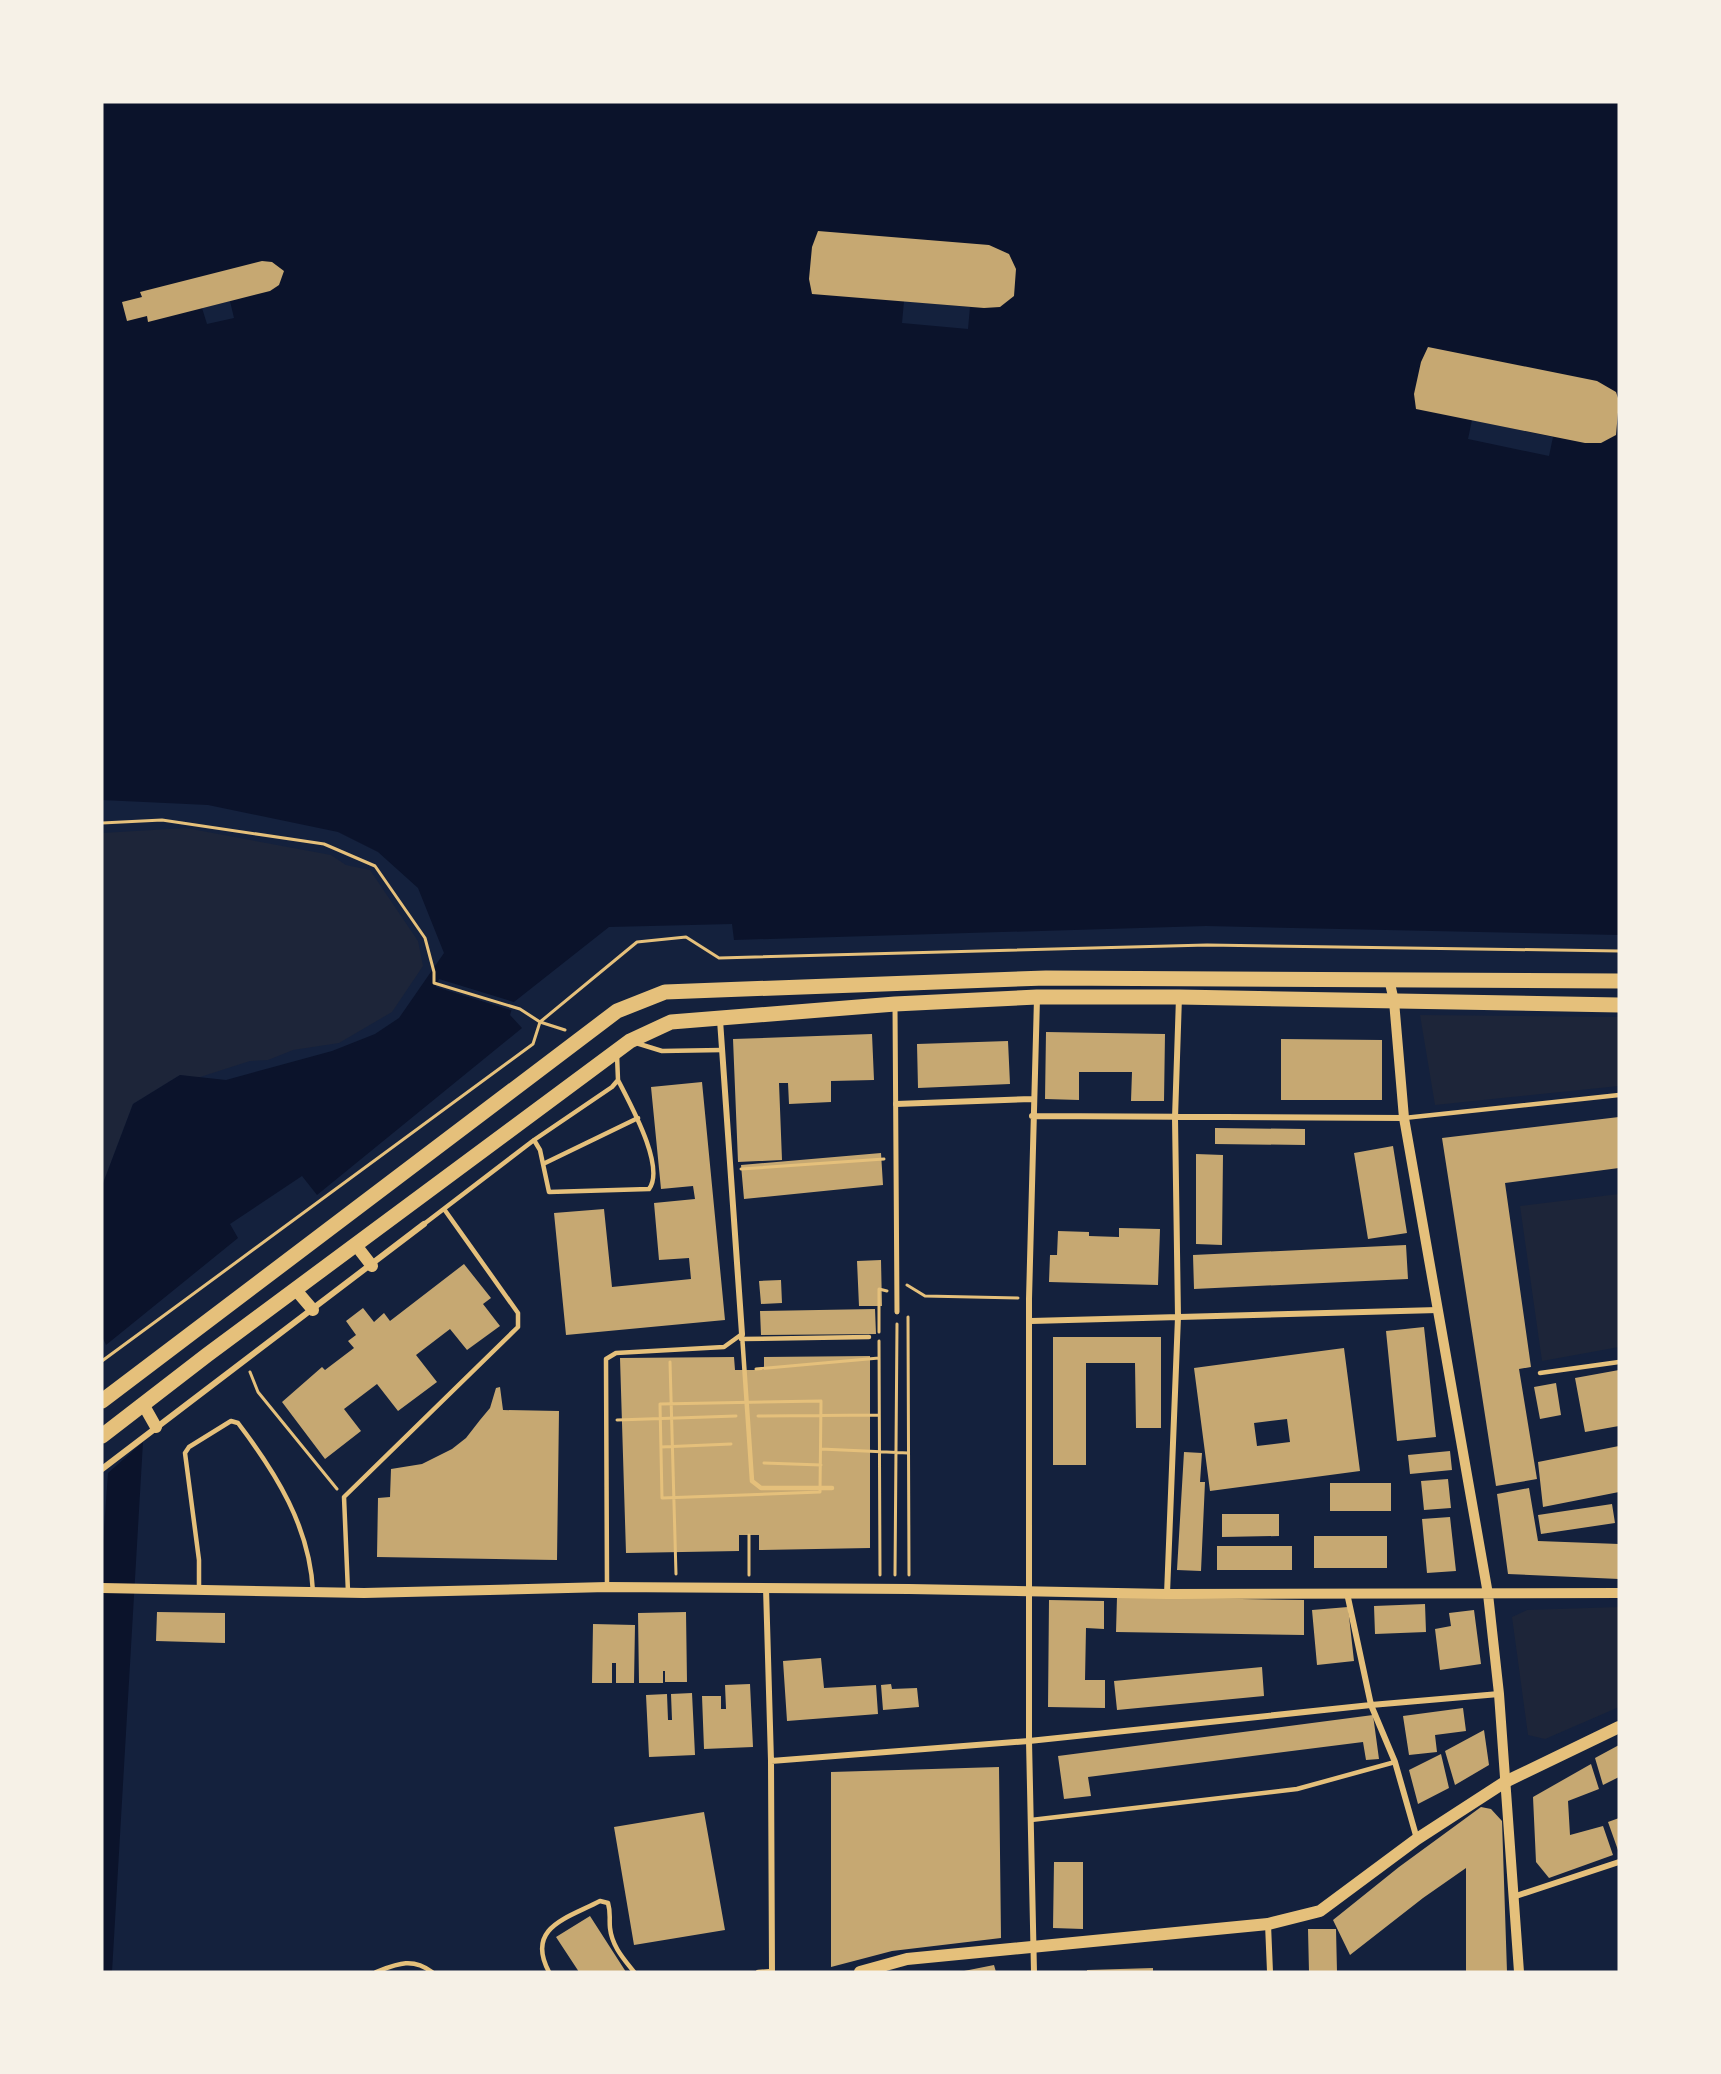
<svg xmlns="http://www.w3.org/2000/svg" width="1721" height="2074" font-family="Lato,sans-serif">
  <style>
    .green { fill: #1d2539 }
    .water { fill: #0b132b }
    .pier { fill: #14213d }
    .building { fill: #c6a872; fill-rule: evenodd }
    .lines { fill: none; stroke-linecap: round; stroke-linejoin: round }
    .path { stroke: #e5c07b; stroke-width: 3 }
    .service { stroke: #e5c07b; stroke-width: 4.5 }
    .pedestrian { stroke: #e5c07b; stroke-width: 5 }
    .minor { stroke: #e5c07b; stroke-width: 6 }
    .tertiary { stroke: #e5c07b; stroke-width: 10 }
    .secondary { stroke: #e5c07b; stroke-width: 12 }
    .primary { stroke: #e5c07b; stroke-width: 15 }
  </style>
  <rect width="100%" height="100%" fill="#14213d"/>
  <path class="green" d="M186 828 331 855 346 865 370 870 418 941 423 966 392 1012 339 1043 293 1050 268 1060 250 1061 197 1078 180 1075 133 1104 102 1186V833Z
    M1420 1015 1619 1017V1086L1435 1105Z
    M1619 1194V1347L1542 1361 1520 1206Z
    M1619 1607V1707L1545 1739 1528 1735 1512 1617 1527 1610Z"/>
  <path class="water" d="M102 102H1619V935L1206 926 734 940 732 924 609 927 514 1002 510 1015 522 1028 317 1195 302 1176 230 1224 238 1238 106 1345 102 1336V1186L133 1104 180 1075 226 1080 332 1051 375 1034 399 1018 444 953 418 888 378 852 338 832 208 805 102 800Z
    M143 1442 112 1972H102V1556L108 1473Z"/>
  <path class="pier" d="M230 301 234 318 207 324 202 308Z
    M904 301 970 307 968 329 902 323Z
    M1472 420 1553 437 1549 456 1468 439Z
    M439 979 517 1003 514 1011 436 987Z"/>
  <path class="building" d="M818 231 989 245 1009 254 1016 269 1014 296 1000 307 984 308 812 294 809 279 812 247Z
    M262 261 272 262 284 271 279 285 270 291 148 322 147 316 127 321 122 302 142 297 140 292Z
    M1428 347 1597 381 1616 392 1619 401 1616 435 1601 443H1585L1416 409 1414 394 1421 362Z
    M1046 1032 1165 1034 1164 1101H1131L1132 1072H1079V1100L1045 1099Z
    M872 1034 874 1080 831 1081V1102L789 1104 788 1083H779L782 1160 738 1162 733 1039Z
    M1281 1039 1382 1040V1100H1281Z
    M1008 1041 1010 1084 918 1088 917 1044Z
    M702 1082 725 1320 566 1335 554 1213 604 1209 612 1287 691 1279 689 1258 659 1260 654 1203 695 1199 693 1186 661 1189 651 1087Z
    M1619 1117V1168L1505 1183 1531 1367 1519 1369 1537 1479 1496 1486 1442 1138Z
    M1215 1128 1305 1129V1145L1215 1144Z
    M1393 1146 1407 1233 1368 1239 1354 1153Z
    M881 1153 883 1185 744 1199 741 1165Z
    M1196 1154 1223 1155 1222 1245 1196 1244Z
    M1119 1228 1160 1229 1158 1285 1049 1282 1050 1255H1057L1058 1231 1089 1232V1236L1119 1237Z
    M1406 1245 1408 1279 1194 1289 1193 1255Z
    M881 1260 882 1306H859L857 1261Z
    M464 1264 491 1298 483 1304 500 1326 467 1350 450 1329 416 1355 437 1382 398 1411 377 1384 344 1409 361 1431 325 1459 282 1402 322 1367 325 1370 354 1348 348 1341 356 1335 346 1321 363 1308 374 1322 384 1313 390 1321Z
    M781 1280 782 1303 761 1304 759 1281Z
    M875 1309 876 1334 761 1335 760 1311Z
    M1424 1327 1436 1437 1397 1441 1386 1331Z
    M1053 1337H1161V1428H1136L1135 1363H1086V1465H1053Z
    M1344 1348 1360 1471 1210 1491 1194 1368ZM1287 1419 1290 1442 1257 1446 1254 1423Z
    M870 1356V1548L759 1550V1535H739V1551L626 1553 620 1358 734 1357 735 1370H764V1357Z
    M1619 1370V1426L1585 1432 1575 1378Z
    M1556 1383 1561 1415 1540 1419 1534 1387Z
    M500 1387 503 1410 559 1411 557 1560 377 1557 378 1498 390 1497 391 1469 422 1464 452 1449 466 1438 480 1420 490 1408 496 1388Z
    M1619 1446V1492L1543 1507 1538 1462Z
    M1450 1451 1452 1470 1410 1474 1408 1455Z
    M1184 1452 1202 1453 1200 1482H1205L1201 1571 1177 1570Z
    M1448 1479 1451 1508 1424 1510 1421 1481Z
    M1330 1483H1391V1511H1330Z
    M1529 1488 1538 1541 1619 1544V1579L1508 1574 1497 1494Z
    M1612 1504 1615 1523 1541 1534 1538 1515Z
    M1222 1514H1279V1536L1222 1537Z
    M1450 1517 1456 1571 1427 1573 1422 1519Z
    M1314 1536H1387V1568H1314Z
    M1217 1546H1292V1570H1217Z
    M1117 1597 1304 1600V1635L1116 1632Z
    M1049 1600 1104 1601V1629L1086 1628 1085 1680H1105V1708L1048 1707Z
    M1425 1604 1426 1632 1375 1634 1374 1606Z
    M1348 1607 1354 1661 1317 1665 1312 1610Z
    M1474 1610 1481 1664 1440 1670 1435 1629 1451 1626 1449 1613Z
    M157 1612 225 1613V1643L156 1641Z
    M686 1612 687 1682H665V1671H663V1683H639L638 1613Z
    M593 1624 635 1625 634 1683H616V1663H612V1683H592Z
    M821 1658 824 1688 876 1685 878 1714 787 1721 783 1661Z
    M1262 1667 1264 1696 1117 1710 1114 1681Z
    M750 1684 753 1747 704 1749 702 1696H721V1709H726L725 1685Z
    M891 1684 892 1689 917 1688 919 1707 883 1710 881 1685Z
    M692 1693 695 1755 649 1757 646 1695 667 1694 668 1720H672L671 1694Z
    M1463 1708 1466 1731 1435 1735 1437 1752 1409 1755 1403 1716Z
    M1373 1715 1379 1759 1366 1760 1363 1742 1088 1777 1091 1796 1064 1799 1058 1756Z
    M1484 1730 1489 1765 1455 1785 1445 1751Z
    M1619 1745V1777L1603 1785 1595 1758Z
    M1441 1754 1449 1788 1418 1804 1409 1770Z
    M1591 1764 1599 1789 1568 1801 1570 1835 1603 1826 1613 1855 1549 1878 1536 1862 1533 1797Z
    M999 1767 1001 1938 892 1951 831 1967V1772Z
    M1481 1807 1491 1809 1502 1821 1507 1972H1466V1868L1423 1898 1350 1955 1333 1920 1399 1867Z
    M704 1812 725 1930 634 1945 614 1827Z
    M1619 1818V1853L1608 1822Z
    M1054 1862H1083V1929L1053 1928Z
    M590 1916 626 1972H579L556 1937Z
    M1308 1929H1336L1337 1972H1309Z
    M994 1965 996 1972H964V1971Z
    M1153 1968V1972H1087V1970Z"/>
  <g class="lines">
    <path class="path" d="M102 823 162 820 324 844 375 866 425 938 434 972V983L520 1009 540 1022 565 1030
      M741 1169 884 1159
      M907 1285 925 1296 1018 1298
      M908 1317 909 1575
      M879 1332V1289L887 1291
      M879 1341 880 1575
      M102 1361 533 1044 540 1022 637 942 686 937 719 958 1207 945 1619 951
      M670 1362 676 1574
      M756 1369 879 1358
      M250 1372 258 1392 337 1489
      M821 1401 820 1492 662 1498 660 1404Z
      M758 1416 879 1415
      M617 1420 736 1416
      M661 1447 731 1444
      M821 1449 908 1453
      M764 1463 821 1465
      M749 1535V1575
      M895 1575 897 1324"/>
    <path class="service" d="M636 1043 662 1051 722 1050
      M1404 1118 1619 1095
      M534 1140 540 1150 549 1192 649 1189C666 1167 629 1102 618 1080
      M543 1164 638 1118
      M424 1224 534 1140 612 1087 618 1080 617 1055
      M742 1334 752 1481 761 1488H832
      M741 1339 869 1337
      M1540 1373 1619 1362
      M607 1586 606 1359 616 1353 724 1347 742 1334
      M199 1590V1560L185 1453 189 1447 231 1421 238 1423C276 1473 310 1527 313 1592
      M348 1592 344 1497 518 1327V1313L444 1209
      M1031 1820 1297 1789 1395 1762
      M376 1972C397 1964 412 1957 432 1972
      M549 1972C525 1927 568 1918 600 1901L608 1903C611 1913 609 1919 610 1928 612 1946 623 1958 634 1972
      M758 1972 772 1971"/>
    <path class="pedestrian" d="M895 1006 897 1312"/>
    <path class="minor" d="M720 1020 742 1334
      M896 1104 1032 1099
      M1032 1116 1404 1118
      M1031 1321 1438 1310
      M102 1469 424 1224
      M766 1588 771 1761 772 1972
      M1347 1593 1371 1705 1395 1762 1417 1839
      M1167 1594 1178 1317 1175 1118 1179 997
      M771 1761 1029 1741 1371 1705 1499 1694
      M1513 1897 1619 1862
      M1268 1924 1270 1972
      M1034 1972 1029 1741V1299L1037 998"/>
    <path class="tertiary" d="M1389 979 1394 1001 1404 1118 1488 1594 1499 1694 1519 1972
      M102 1588 364 1593 607 1587 909 1589 1167 1594 1619 1593"/>
    <path class="secondary" d="M355 1244 372 1266
      M295 1289 313 1310
      M143 1404 156 1427
      M860 1972 907 1959 1268 1924 1320 1911 1417 1839 1505 1782 1619 1727"/>
    <path class="primary" d="M102 1401 617 1011 665 992 1046 978 1619 981
      M102 1436 207 1355 630 1041 671 1022 895 1004 1037 997H1179L1619 1005"/>
  </g>
  <rect width="1721" height="2074" fill="none" stroke="#f6f1e7" stroke-width="207"/>
</svg>
